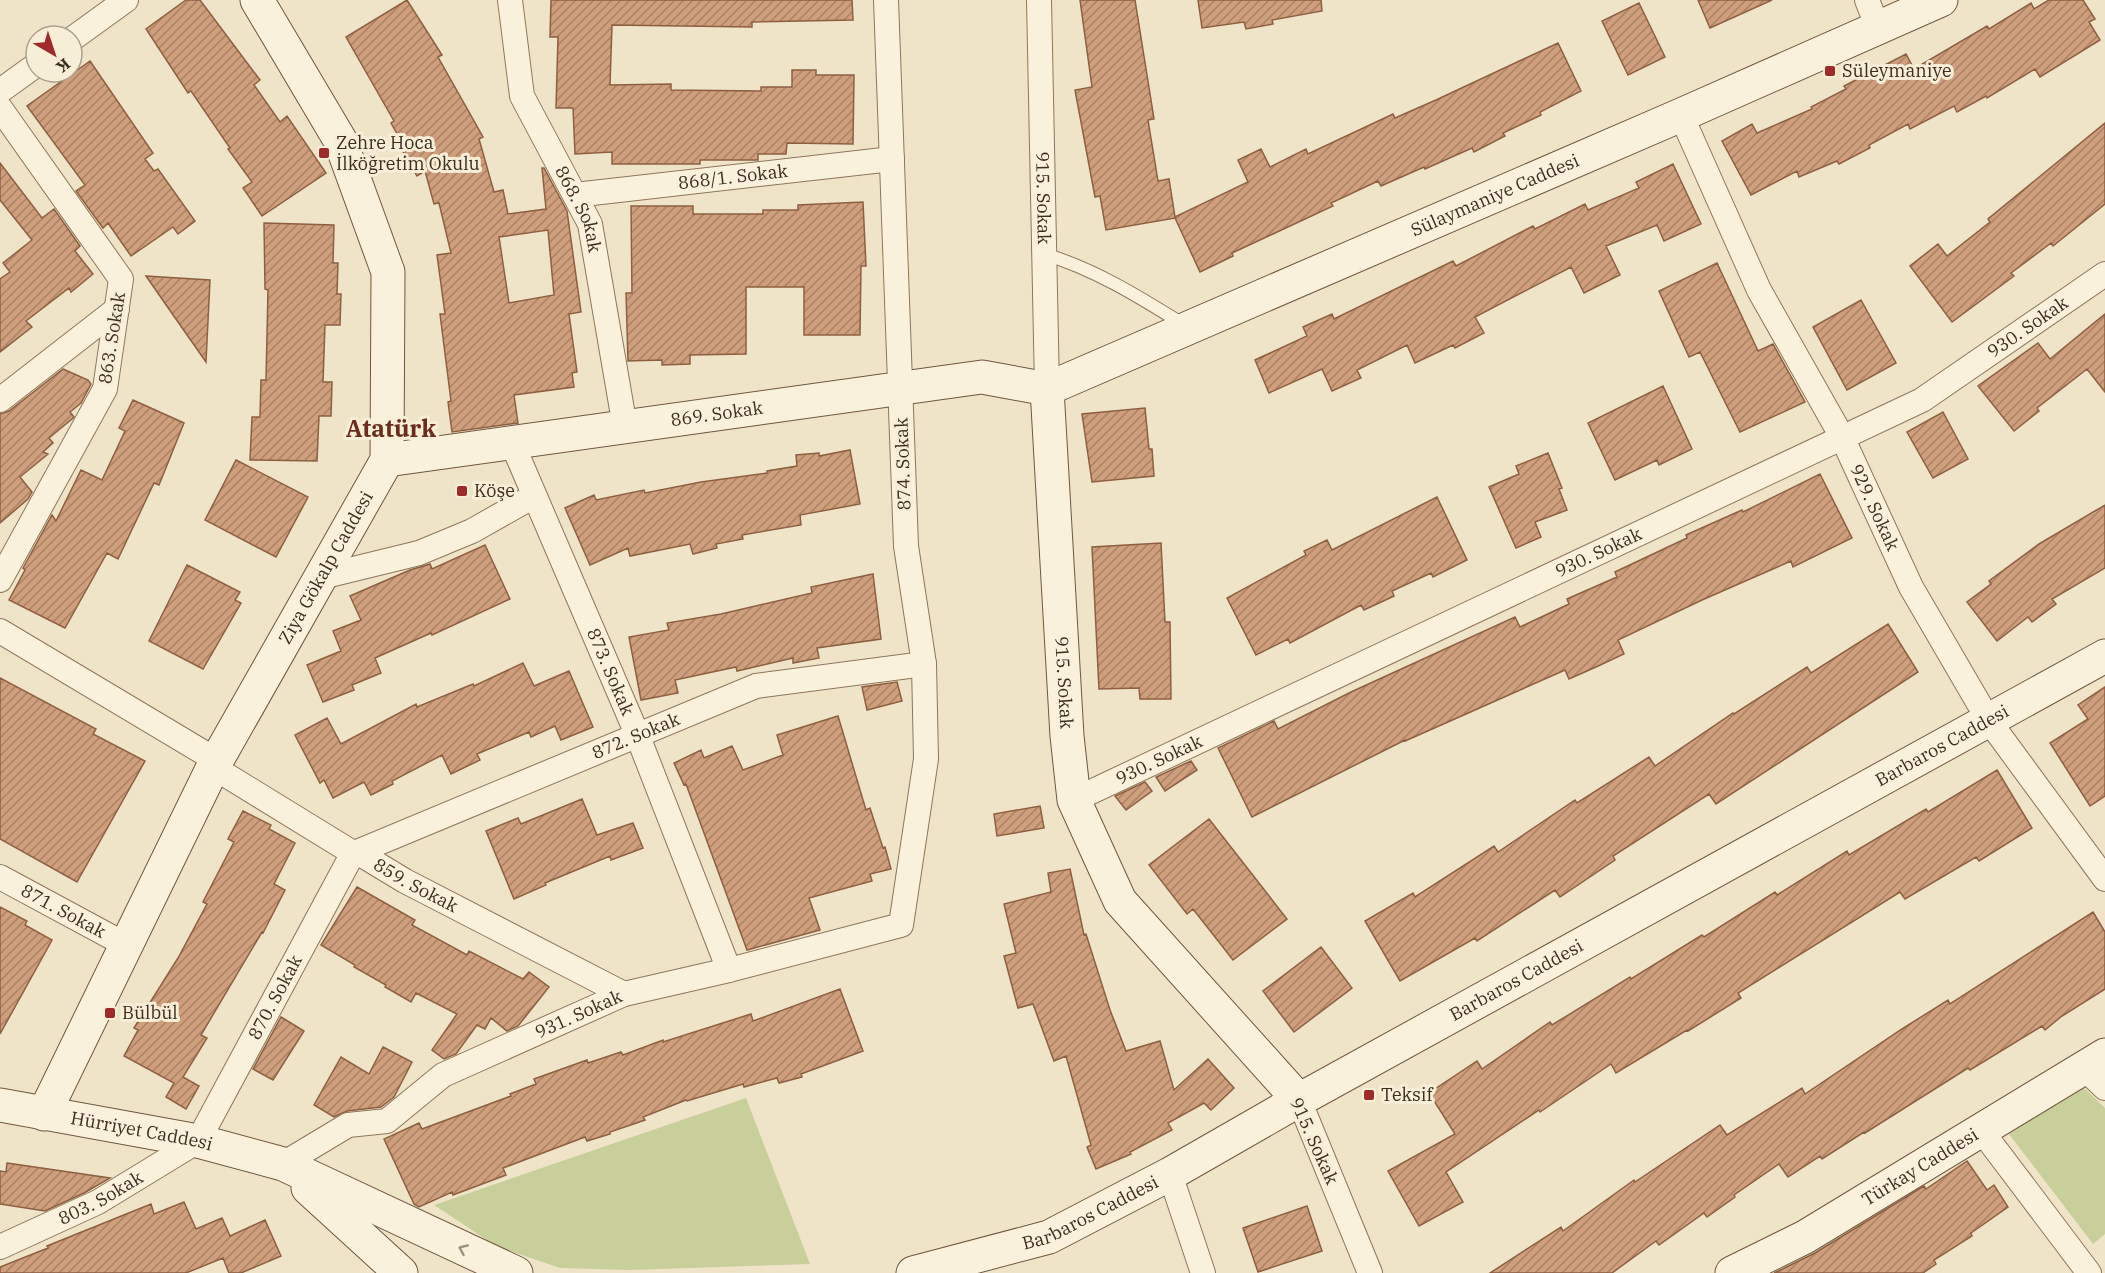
<svg xmlns="http://www.w3.org/2000/svg" width="2105" height="1273" font-family="'IBM Plex Serif',serif">
  <style>
    .park { fill: #c9cf9b }
    .building { fill: url(#building-hatch); stroke: #8d5f41; stroke-width: 1.5; fill-rule: evenodd }
    .lines { fill: none; stroke-linecap: round; stroke-linejoin: round }
    .lane-casing { stroke: #8d765c; stroke-width: 14 }
    .street-casing { stroke: #8d765c; stroke-width: 26 }
    .secondary-casing { stroke: #6f573f; stroke-width: 35 }
    .lane { stroke: #faf1dc; stroke-width: 12 }
    .street { stroke: #faf1dc; stroke-width: 24 }
    .secondary { stroke: #faf1dc; stroke-width: 33 }
    .oneway { stroke: #9c907e }
    .poi-dot { fill: #9e2a2b; stroke: #f7eed8; stroke-width: 2 }
    .labels { text-anchor: middle; stroke-width: 6; stroke-linejoin: round; paint-order: stroke }
    .poi-label { font-size: 18px; fill: #3d2e20; stroke: #f7eed8; text-anchor: start }
    .street-label { font-size: 18px; fill: #3d2e20; stroke: #f7eed8 }
    .district-label { font-size: 24px; font-weight: bold; fill: #6b2e1e; stroke: #f7eed8 }
  </style>
  <defs>
    <pattern id="building-hatch" width="6" height="6" patternUnits="userSpaceOnUse" patternTransform="scale(1.5)"><rect width="6" height="6" fill="#cf9f7d"/><path d="M-1 1l2-2M0 6l6-6M5 7l2-2" fill="none" stroke="#a98266"/></pattern>
  </defs>
  <rect width="100%" height="100%" fill="#f0e4c8"/>
  <path class="park" d="M2080 1084 2105 1108V1234L2093 1244 2009 1134Z
    M746 1098 810 1264 630 1270 560 1268 496 1246 434 1205Z"/>
  <path class="building" d="M186 0H200L260 80 254 85 280 122 287 116 326 173 262 216 243 188 252 182 228 149 230 148 191 91 188 93 146 29Z
    M407 0 442 55 438 57 483 137 479 139 494 192 503 190 508 214 546 209 542 168H544L567 211 581 312 569 314 577 372 572 373 574 387 514 395 518 423 452 432 448 402 451 401 440 314H445L437 255 451 253 439 203 434 204 425 171 417 176 402 150 405 148 391 123 394 121 346 37ZM548 230 554 295 509 303 499 237Z
    M551 0H852L853 20 752 22V27L612 25 610 85 671 84V90L761 91V87H792V70H816V75H854L853 144 787 143 786 154H758V160H700V164H612V152L575 154 573 108H556L558 37H550Z
    M1080 0H1135L1154 119 1148 120 1158 181 1169 179 1175 217 1248 182 1238 160 1261 149 1270 167 1306 149 1308 154 1393 114 1395 118 1436 100 1558 43 1581 91 1540 112 1541 115 1503 133 1505 136 1474 152 1472 148 1425 169 1424 167 1381 186 1378 181 1331 203 1333 206 1232 253 1233 256 1200 272 1175 218 1106 230 1100 196 1095 197 1075 90 1092 87Z
    M1198 0H1321L1322 11 1272 20 1273 24 1246 29 1244 22 1202 28Z
    M1698 0H1772L1710 28Z
    M2049 0H2083L2095 19 2089 22 2100 40 2040 77 2035 69 1987 98 1986 96 1957 112 1954 106 1910 129 1908 124 1869 145 1870 148 1839 164 1837 161 1799 177 1797 171 1751 195 1722 141 1752 124 1757 133 1812 109 1811 107 1846 89 1844 86 1906 54 1914 69 1987 26 1989 29 2031 3 2034 9Z
    M1639 3 1665 57 1628 75 1602 21Z
    M90 61 153 153 145 159 154 171 158 169 195 221 178 234 173 227 131 256 108 223 103 228 76 191 85 185 27 106Z
    M2105 123V204L2053 246 2051 243 2011 273 2014 276 1952 322 1910 266 1938 244 1947 256 1990 222 1988 219Z
    M0 163 42 218 54 209 80 246 75 251 93 274 71 292 69 288 26 321 32 327 0 352V279L10 272 3 263 32 240 0 200Z
    M1673 164 1701 224 1664 241 1657 225 1606 246 1620 275 1584 293 1571 267 1475 317 1484 333 1455 348 1453 345 1415 363 1407 345 1357 370 1361 378 1332 391 1322 369 1269 393 1255 360 1307 336 1303 327 1332 314 1334 319 1453 261 1456 266 1533 226 1535 229 1585 204 1588 210 1639 188 1636 182Z
    M863 202 866 266H861L860 335H804V287H746V354L690 355V364L662 365V360L628 361 626 293H632L631 206H693V214H763V210H798V205Z
    M264 223 334 225 333 263H338L337 294H341L340 325H325L323 382H332L331 416H319L317 461 250 460 252 417H260L261 380H266L268 290 265 289Z
    M1717 263 1758 351 1773 344 1805 402 1740 432 1700 352 1689 357 1659 291Z
    M146 276 210 280 206 362 178 322Z
    M1861 300 1896 363 1847 390 1813 327Z
    M2105 314V392L2087 369 2037 408 2039 411 2014 431 1978 386 2038 343 2050 359Z
    M63 369 88 380 91 384 81 403 70 412 74 417 72 419 49 438 53 443 43 452 48 454 20 477 32 492 28 499 0 523V414L9 411Z
    M1663 386 1692 449 1659 465 1657 460 1615 480 1588 423Z
    M133 400 184 423 159 485 154 483 118 559 107 553 65 628 9 600 25 570 23 568 52 515 56 521 81 470 102 480 125 431 119 428Z
    M1145 408 1149 449H1152L1154 476 1092 482 1082 414Z
    M1943 412 1968 459 1933 478 1907 432Z
    M850 450 860 504 800 515 801 525 742 535 743 539 716 544 717 548 693 554 690 544 630 556 628 548 590 565 565 508 594 495 596 500 644 490 645 493 701 482 767 473V471L797 466 796 455 819 453V456Z
    M1548 453 1562 488 1559 489 1567 510 1535 522 1541 537 1516 548 1489 487 1519 474 1516 466Z
    M236 460 308 497 276 557 205 520Z
    M1820 474 1852 538 1793 567 1791 561 1702 600 1618 640 1624 654 1596 667 1569 679 1565 670 1405 741V740L1252 817 1218 748 1274 721 1278 729 1351 692 1515 617 1520 627 1569 604 1567 599 1617 577 1615 572 1687 538 1686 535 1742 510 1743 512Z
    M1437 497 1467 560 1433 577 1431 573 1392 591 1394 596 1364 610 1361 605 1290 643 1288 639 1256 655 1227 598 1306 555 1304 551 1327 540 1332 550Z
    M2105 505V568L2052 599 2056 604 2032 622 2028 617 1997 641 1967 602 1991 584 1989 581 2039 544Z
    M1161 543 1165 622H1170L1171 699H1140L1139 688 1099 689 1092 547Z
    M485 545 510 599 432 635 431 633 375 658 381 673 352 685 354 690 323 702 307 665 341 651 333 631 361 620 350 596 410 570 430 564 432 569Z
    M187 565 240 592 235 600 241 603 203 669 149 641Z
    M873 574 881 639 817 648 819 658 793 663V658L737 671 736 667 675 680 678 693 641 700 629 637 669 630 667 623 721 614 812 593 811 587Z
    M1888 624 1918 672 1716 804 1709 794 1613 856 1615 860 1560 897 1555 890 1477 941 1475 938 1400 981 1365 921 1413 893 1415 897 1494 846 1498 852 1575 800 1577 803 1649 757 1655 766 1733 713 1734 714 1807 667 1811 673Z
    M523 663 534 686 569 671 593 727 561 740 555 726 531 737 529 732 477 754 480 760 451 774 442 755 392 781 393 784 371 795 364 782 333 798 324 780 320 783 295 735 327 718 341 744 416 704 417 707 473 684 474 686Z
    M0 678 96 729 93 734 145 761 77 882 0 839Z
    M897 682 902 701 867 710 862 687Z
    M2105 687V796L2090 806 2050 743 2088 719 2078 705Z
    M838 716 866 810 870 808 883 848 885 847 891 869 870 874 872 881 809 898 820 930 747 950 686 784 684 785 674 763 701 750 704 758 732 746 743 770 783 755 777 735Z
    M1191 761 1197 770 1165 791 1156 777Z
    M1997 770 2032 828 1979 861 1976 857 1905 899 1900 892 1738 993 1741 998 1688 1031 1687 1030 1616 1073 1611 1064 1540 1112 1539 1110 1446 1172 1463 1202 1419 1226 1388 1171 1455 1134 1429 1093 1477 1061 1482 1069 1550 1022 1552 1025 1630 977 1631 979 1702 935 1704 937 1775 892 1777 895 1847 851 1849 855 1926 809 1928 812Z
    M1145 782 1152 791 1126 810 1115 796Z
    M582 799 597 835 633 823 643 848 611 860 610 856 545 883 546 885 514 899 486 831 518 818 521 824Z
    M1040 806 1044 828 997 836 994 814Z
    M243 811 271 825 269 829 295 843 274 884 285 890 263 933 262 932 201 1035 207 1038 183 1077 199 1086 186 1109 166 1097 174 1083 124 1056 138 1030 134 1028 178 958 207 904 203 902 234 842 228 839Z
    M1209 819 1287 919 1233 960 1193 909 1187 914 1149 865Z
    M1070 869 1084 935 1086 934 1110 1010 1126 1051 1160 1041 1174 1090 1208 1059 1234 1088 1211 1110 1204 1103 1168 1123 1172 1130 1130 1152 1131 1154 1096 1169 1087 1147 1091 1145 1066 1056 1054 1061 1033 1004 1018 1008 1004 956 1016 953 1004 904 1051 892 1048 873Z
    M357 887 415 920 412 925 467 955 469 951 523 979 529 972 549 987 518 1026 507 1031 491 1018 485 1029 477 1025 456 1054 444 1059 432 1050 457 1014 416 993 411 1002 385 987 386 985 354 967 355 965 321 945Z
    M0 907 27 921 25 925 52 940 0 1034Z
    M2093 912 2105 932V989L2062 1016 2045 1030 2042 1026 1970 1070 1968 1068 1865 1133 1864 1132 1822 1159 1820 1156 1788 1177 1779 1164 1734 1195 1735 1197 1707 1217 1704 1213 1659 1245 1656 1241 1612 1273H1490L1561 1227 1563 1231 1634 1180 1635 1182 1720 1125 1727 1135 1802 1088 1805 1094 1902 1029 1948 1000 1950 1004Z
    M1321 947 1352 988 1294 1032 1263 991Z
    M840 989 863 1051 801 1074 802 1077 779 1083 777 1078 744 1087 743 1084 687 1101 686 1100 643 1117 645 1120 610 1132V1134L587 1141 585 1137 503 1168 506 1175 453 1195 452 1192 419 1207 414 1204 384 1139 419 1123 422 1129 511 1096 510 1094 536 1084 534 1079 587 1060 588 1063 621 1052 623 1055 663 1040V1042L751 1014 753 1021Z
    M281 1017 304 1031 273 1080 253 1069Z
    M383 1047 412 1062 394 1097 381 1107 347 1111 334 1117 314 1105 341 1057 369 1074Z
    M1967 1161 1987 1190 1994 1185 2008 1207 1971 1233 1972 1236 1934 1260 1936 1264 1923 1273H1774L1815 1253 1924 1186 1926 1189Z
    M7 1163 110 1178 84 1193 45 1211 0 1204V1171L6 1172Z
    M184 1202 196 1229 222 1218 230 1236 265 1220 281 1256 241 1273H229L223 1258 186 1273H0V1267L48 1248 47 1246 151 1204 154 1214Z
    M1307 1206 1322 1251 1258 1272 1243 1228Z"/>
  <g class="lines">
    <g class="lane-casing">
      <path id="lane" d="M1044 254C1095 269 1141 298 1186 326"/>
    </g>
    <g class="street-casing">
      <g id="street">
        <path id="s1" d="M510 0 522 96 590 224 625 427"/>
        <path id="s2" d="M1039 0 1047 389"/>
        <path d="M1867 0 1878 28"/>
        <path d="M72 39 126 0"/>
        <path d="M0 91 36 65"/>
        <path d="M0 108 121 279 105 389 0 580"/>
        <path id="s3" d="M1681 115 1759 290 1842 437 1911 587 1989 721 2105 879"/>
        <path id="s4" d="M575 195 892 159"/>
        <path d="M0 400 117 309"/>
        <path id="s5" d="M512 443 637 734 729 970"/>
        <path d="M321 577 419 553 472 531 534 496"/>
        <path d="M0 631 216 760"/>
        <path id="s6" d="M213 767 353 853 357 852 405 881 624 994"/>
        <path id="s7" d="M1074 800 1922 400 2105 274"/>
        <path id="s8" d="M357 852 756 686 924 664"/>
        <path id="s9" d="M0 877 126 945"/>
        <path d="M2084 1068 2105 1088"/>
        <path d="M1299 1100 1370 1273"/>
        <path d="M1981 1130 2089 1273"/>
        <path id="s10" d="M283 1164 348 1125 387 1121 443 1075 624 994 729 970 901 925 926 759 924 664 906 546 886 0"/>
        <path d="M1170 1174 1203 1273"/>
        <path id="s11" d="M0 1247 98 1202 198 1141 353 853"/>
      </g>
    </g>
    <g class="secondary-casing">
      <g id="secondary">
        <path id="s12" d="M1047 389 1681 115 1941 0"/>
        <path id="s13" d="M1047 389 1067 736 1074 800 1120 901 1299 1100"/>
        <path id="s14" d="M387 460 982 377 1047 389"/>
        <path id="s15" d="M0 1105 198 1141 283 1164 516 1273"/>
        <path id="s16" d="M44 1114 213 767 387 460 388 272 340 140 257 0"/>
        <path d="M308 1188 401 1273"/>
        <path id="s17" d="M913 1273 1049 1237 1170 1174 1299 1100 2105 656"/>
        <path id="s18" d="M1732 1273 1805 1237 2105 1055"/>
      </g>
    </g>
    <use href="#lane" class="lane"/>
    <use href="#street" class="street"/>
    <use href="#secondary" class="secondary"/>
  </g>
  <defs><path id="oneway-chevron" d="M-2-3.5L2.5 0L-2 3.5" fill="none" stroke-width="1.6" stroke-linecap="round" stroke-linejoin="round" transform="scale(1.5)"/></defs>
  <use class="oneway" href="#oneway-chevron" transform="translate(463 1249) rotate(-156)"/>
  <g class="poi-dot">
    <rect x="1824" y="65" width="12" height="12" rx="3"/>
    <rect x="318" y="147" width="12" height="12" rx="3"/>
    <rect x="456" y="485" width="12" height="12" rx="3"/>
    <rect x="104" y="1007" width="12" height="12" rx="3"/>
    <rect x="1363" y="1089" width="12" height="12" rx="3"/>
  </g>
  <g class="labels">
    <g class="poi-label">
      <text x="1842" y="77">Süleymaniye</text>
      <text x="336" y="149">Zehre Hoca<tspan x="336" dy="21">İlköğretim Okulu</tspan></text>
      <text x="474" y="497">Köşe</text>
      <text x="122" y="1019">Bülbül</text>
      <text x="1381" y="1101">Teksif</text>
    </g>
    <g class="street-label">
      <text dy="6" stroke="none"><textPath href="#s4" startOffset="159">868/1. Sokak</textPath></text>
      <text dy="6" stroke="none"><textPath href="#s12" startOffset="488">Sülaymaniye Caddesi</textPath></text>
      <text dy="6" stroke="none"><textPath href="#s2" startOffset="198">915. Sokak</textPath></text>
      <text dy="6" stroke="none"><textPath href="#s1" startOffset="224">868. Sokak</textPath></text>
      <text dy="6" stroke="none"><textPath href="#s7" startOffset="1066">930. Sokak</textPath></text>
      <text transform="translate(112 338) rotate(-81)" y="6">863. Sokak</text>
      <text dy="6" stroke="none"><textPath href="#s14" startOffset="333">869. Sokak</textPath></text>
      <text transform="translate(903 464) rotate(-92)" y="6">874. Sokak</text>
      <text dy="6" stroke="none"><textPath href="#s3" startOffset="438">929. Sokak</textPath></text>
      <text dy="6" stroke="none"><textPath href="#s7" startOffset="580">930. Sokak</textPath></text>
      <text dy="6" stroke="none"><textPath href="#s16" startOffset="615">Ziya Gökalp Caddesi</textPath></text>
      <text dy="6" stroke="none"><textPath href="#s5" startOffset="249">873. Sokak</textPath></text>
      <text dy="6" stroke="none"><textPath href="#s13" startOffset="294">915. Sokak</textPath></text>
      <text dy="6" stroke="none"><textPath href="#s8" startOffset="302">872. Sokak</textPath></text>
      <text dy="6" stroke="none"><textPath href="#s17" startOffset="1160">Barbaros Caddesi</textPath></text>
      <text dy="6" stroke="none"><textPath href="#s7" startOffset="94">930. Sokak</textPath></text>
      <text dy="6" stroke="none"><textPath href="#s6" startOffset="236">859. Sokak</textPath></text>
      <text dy="6" stroke="none"><textPath href="#s9" startOffset="72">871. Sokak</textPath></text>
      <text dy="6" stroke="none"><textPath href="#s17" startOffset="674">Barbaros Caddesi</textPath></text>
      <text dy="6" stroke="none"><textPath href="#s11" startOffset="388">870. Sokak</textPath></text>
      <text dy="6" stroke="none"><textPath href="#s10" startOffset="336">931. Sokak</textPath></text>
      <text dy="6" stroke="none"><textPath href="#s15" startOffset="144">Hürriyet Caddesi</textPath></text>
      <text transform="translate(1314 1141) rotate(66)" y="6">915. Sokak</text>
      <text dy="6" stroke="none"><textPath href="#s18" startOffset="216">Türkay Caddesi</textPath></text>
      <text dy="6" stroke="none"><textPath href="#s11" startOffset="112">803. Sokak</textPath></text>
      <text dy="6" stroke="none"><textPath href="#s17" startOffset="188">Barbaros Caddesi</textPath></text>
    </g>
    <g class="district-label">
      <text x="391" y="437">Atatürk</text>
    </g>
  </g>
  <g transform="translate(54 54) rotate(141)"><circle r="28" fill="#f7eed8" stroke="#ada18e" stroke-width="1.5"/>
  <path d="M0-4.5L10 22L0 15L-10 22Z" fill="#9e2a2b"/>
  <text y="-9" font-size="16" font-weight="bold" text-anchor="middle" fill="#3d2e20">K</text>
  </g>
</svg>
